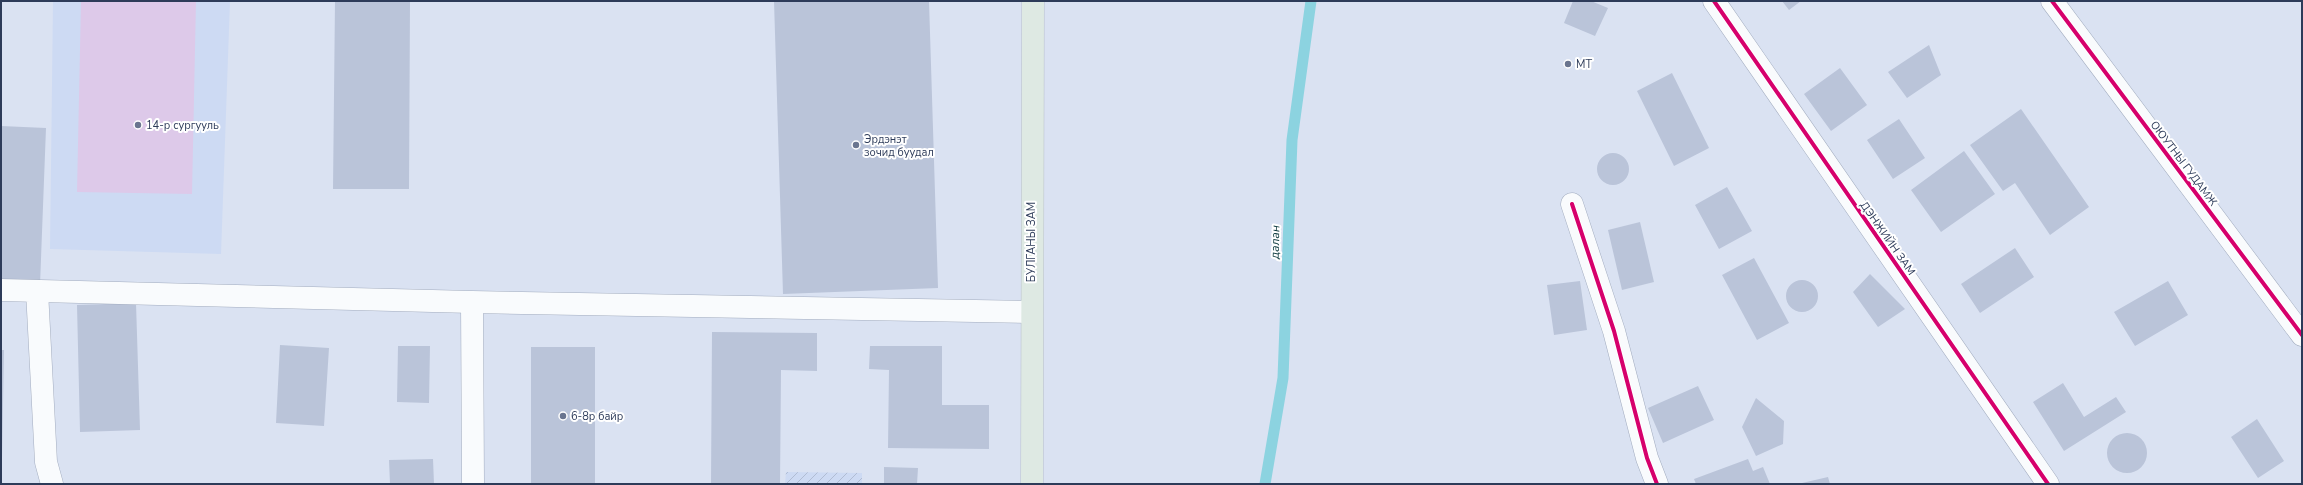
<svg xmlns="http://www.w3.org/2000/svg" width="2303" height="485" font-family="'Nunito Sans',sans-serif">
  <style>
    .built { fill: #cddaf3 }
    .industrial { fill: url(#industrial-furrows) }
    .pitch { fill: #ddc9e9 }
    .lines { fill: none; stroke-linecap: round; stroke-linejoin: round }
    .stream { stroke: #8cd3e0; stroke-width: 11 }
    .building { fill: #bac4d9 }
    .minor-casing { stroke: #a2acbf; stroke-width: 23 }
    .highway-casing { stroke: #b8bfcc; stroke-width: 23 }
    .minor { stroke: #f9fbfd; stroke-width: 22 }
    .highway { stroke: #dee9e3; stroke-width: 22 }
    .cycleway-casing { stroke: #fff; stroke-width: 6 }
    .cycleway { stroke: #d6006c; stroke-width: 4 }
    .poi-dot { fill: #6a758f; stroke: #fff; stroke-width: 1.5 }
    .labels { text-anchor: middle; stroke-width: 4; stroke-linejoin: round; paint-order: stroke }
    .poi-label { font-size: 11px; fill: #2d3b59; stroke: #fff; text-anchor: start }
    .street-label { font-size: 11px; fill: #2d3b59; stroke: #fff }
    .water-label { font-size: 12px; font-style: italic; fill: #003035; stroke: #fff }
  </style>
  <defs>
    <pattern id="industrial-furrows" width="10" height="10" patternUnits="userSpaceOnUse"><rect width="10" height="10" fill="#cddaf3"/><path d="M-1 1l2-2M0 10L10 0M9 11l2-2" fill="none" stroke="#b0bcd3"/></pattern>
  </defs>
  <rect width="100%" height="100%" fill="#dae2f2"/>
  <path class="built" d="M53 1H230L221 254 50 249Z"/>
  <path class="industrial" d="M786 472 862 473V484H785Z"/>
  <path class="pitch" d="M81 1H196L192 194 77 192Z"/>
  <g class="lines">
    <path class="stream" d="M1265 484 1283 378 1292 140 1311 1"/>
  </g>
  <path class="building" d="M335 1H410L409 189H333Z
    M774 1H929L938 288 783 294Z
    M1573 1H1591L1608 8 1595 36 1564 23Z
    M1782 1H1801L1789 10Z
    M1929 45 1941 75 1907 98 1888 72Z
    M1840 68 1867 105 1831 131 1804 94Z
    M1672 73 1709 148 1674 166 1637 91Z
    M2021 109 2089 207 2050 235 2015 183 2003 191 1970 145Z
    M1899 119 1925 158 1893 179 1867 140Z
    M1 126 46 128 40 285 1 283Z
    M1964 151 1995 194 1941 232 1911 190Z
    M1597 169a16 16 0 1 1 32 0a16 16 0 1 1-32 0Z
    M1727 187 1752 231 1719 249 1695 205Z
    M1640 222 1654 282 1622 290 1608 230Z
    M2015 248 2034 277 1980 313 1961 284Z
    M1754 258 1789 323 1757 340 1722 275Z
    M1870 274 1905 309 1878 327 1853 292Z
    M1786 296a16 16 0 1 1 32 0a16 16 0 1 1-32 0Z
    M1580 281 1587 330 1554 335 1547 285Z
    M2168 281 2188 315 2135 346 2114 312Z
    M136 303 140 430 80 432 77 305Z
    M712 332 817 333V371L781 370 780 484H711Z
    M280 345 329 348 324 426 276 423Z
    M398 346H430L429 403 397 402Z
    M870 346H942V405H989V449L888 448 889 370 869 369Z
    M531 347H595V484H531Z
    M1 350H4L2 458H1Z
    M2063 383 2084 417 2116 397 2126 412 2064 451 2033 402Z
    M1698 386 1714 420 1663 443 1648 408Z
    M1756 398 1784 421 1783 444 1756 456 1742 427Z
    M2257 419 2284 461 2258 478 2231 437Z
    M2107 453a20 20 0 1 1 40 0a20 20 0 1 1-40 0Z
    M433 459 434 484H390L389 460Z
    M1748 459 1753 471 1763 467 1770 484H1696L1694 479Z
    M884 467 918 468 917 484H884Z
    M1828 477 1830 484H1803L1802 483Z"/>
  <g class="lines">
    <g class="minor-casing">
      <path id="minor" d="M1714 1 2048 484
        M2052 1 2302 335
        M1572 204 1614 331 1647 458 1657 484
        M1 290 472 302 1031 312
        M37 291 46 462 52 484
        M472 302 473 484"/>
    </g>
    <g class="highway-casing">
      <path id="highway" d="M1032 484 1033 1"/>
    </g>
    <use href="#minor" class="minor"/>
    <use href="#highway" class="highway"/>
    <g class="cycleway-casing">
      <path id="cycleway" d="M1714 1 2048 484
        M2052 1 2302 335
        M1572 204 1614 331 1647 458 1657 484"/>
    </g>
    <use href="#cycleway" class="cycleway"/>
  </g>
  <g class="poi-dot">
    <circle cx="1568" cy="64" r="4"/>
    <circle cx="138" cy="125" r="4"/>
    <circle cx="856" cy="145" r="4"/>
    <circle cx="563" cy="416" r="4"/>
  </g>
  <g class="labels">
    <g class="poi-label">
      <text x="1576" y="68">МТ</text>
      <text x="146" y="129">14-р сургууль</text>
      <text x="864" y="143">Эрдэнэт<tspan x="864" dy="13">зочид буудал</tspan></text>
      <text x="571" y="420">6-8р байр</text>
    </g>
    <g class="street-label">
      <text transform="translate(2184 163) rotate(53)" y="4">ОЮУТНЫ ГУДАМЖ</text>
      <text transform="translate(1888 238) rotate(55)" y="4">ДЭНЖИЙН ЗАМ</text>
      <text transform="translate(1031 242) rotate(-90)" y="4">БУЛГАНЫ ЗАМ</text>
    </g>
    <g class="water-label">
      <text transform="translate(1275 242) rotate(-88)" y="4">далан</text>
    </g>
  </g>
  <rect width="2303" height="485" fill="none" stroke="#2d3b59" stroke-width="4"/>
</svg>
